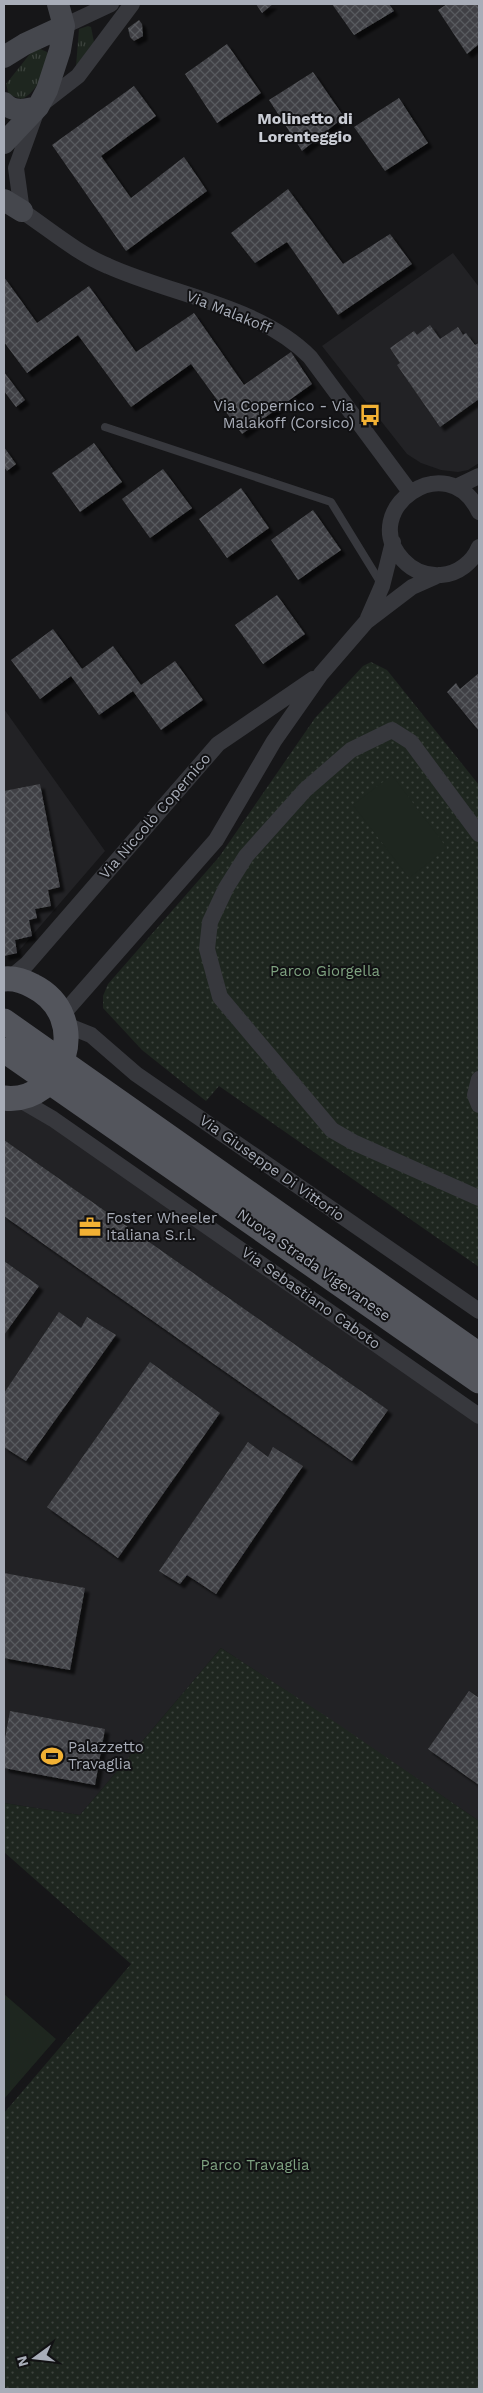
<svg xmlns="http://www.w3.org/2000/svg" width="483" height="2393" font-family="'Work Sans',sans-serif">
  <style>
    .built { fill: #222225 }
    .grass { fill: url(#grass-tufts) }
    .park { fill: url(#park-dots) }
    .pitch { fill: #1e261f }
    .building { fill: url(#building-cross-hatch); filter: url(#shadow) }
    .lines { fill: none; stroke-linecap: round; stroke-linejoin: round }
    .lane { stroke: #37383d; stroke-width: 8 }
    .street { stroke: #37383d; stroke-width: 16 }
    .secondary { stroke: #45474d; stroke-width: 22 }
    .primary { stroke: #53555c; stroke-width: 25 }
    .labels { text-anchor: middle; stroke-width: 4; stroke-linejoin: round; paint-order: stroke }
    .street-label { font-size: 15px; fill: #a8adb8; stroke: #111113 }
    .poi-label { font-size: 15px; fill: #a8adb8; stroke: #111113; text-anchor: start }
    .park-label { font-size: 15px; fill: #7fa381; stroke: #111113 }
    .neighbourhood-label { font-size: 16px; font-weight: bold; fill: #c9ccd4; stroke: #111113 }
  </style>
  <defs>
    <pattern id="grass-tufts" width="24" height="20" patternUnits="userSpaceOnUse" patternTransform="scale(1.25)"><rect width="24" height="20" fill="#1e261f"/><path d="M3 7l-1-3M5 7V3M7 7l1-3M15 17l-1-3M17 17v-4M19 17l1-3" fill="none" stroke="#3c433d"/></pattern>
    <pattern id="park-dots" width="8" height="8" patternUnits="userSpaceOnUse" patternTransform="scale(1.25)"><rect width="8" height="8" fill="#1e261f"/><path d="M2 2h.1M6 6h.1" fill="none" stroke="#3c433d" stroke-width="1.8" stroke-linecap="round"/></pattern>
    <pattern id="building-cross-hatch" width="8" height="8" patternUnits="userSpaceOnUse" patternTransform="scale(1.25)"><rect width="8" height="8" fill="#404145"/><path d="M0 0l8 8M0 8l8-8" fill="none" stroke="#595a5e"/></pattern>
    <filter id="shadow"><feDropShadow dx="4.5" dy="4.5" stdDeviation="1" flood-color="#0009"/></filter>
  </defs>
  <rect width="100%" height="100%" fill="#161618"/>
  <path class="built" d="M453 253 479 287V463L468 470 458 472 441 470 421 463 407 454 322 346Z
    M4 709 105 851 17 953 4 956Z
    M33 1098 479 1410V1821L335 1723 221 1648 80 1815 4 1803V1112L10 1104Z"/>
  <path class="grass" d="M88 26 91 27 94 42 76 66 79 29Z
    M38 48 47 52C51 66 36 93 22 99L9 95 6 84 33 50Z"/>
  <path class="park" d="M371 662 387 670 479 785V1267L219 1086 206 1101 142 1050 103 1008V996L108 984 219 857 315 718 363 666Z
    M221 1648 335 1722 479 1821V2389H4V2113L131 1964 4 1852V1803L80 1815Z"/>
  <path class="pitch" d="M392 775 447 848 409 878 353 805Z
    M4 1994 56 2039 4 2099Z"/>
  <path class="building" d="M256 4H273L262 13Z
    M332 4H389L394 11 354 35Z
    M447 4H479V44L467 54 438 10Z
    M139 20 142 24 143 36 134 41 130 37 128 28Z
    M227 44 261 93 217 123 185 74Z
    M313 72 344 117 302 151 269 100Z
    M134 86 156 116 101 156 131 198 184 157 207 191 126 251 52 145Z
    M399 98 428 143 385 171 354 127Z
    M288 189 343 264 390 234 412 264 338 315 287 242 255 263 231 233Z
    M4 277 37 323 89 286 136 352 194 313 244 385 291 352 312 384 242 434 191 364 131 407 78 335 27 373 4 342Z
    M430 325 440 339 458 327 463 335 466 333 475 345 479 343V399L440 427 397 365 400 363 390 348 414 331 417 335Z
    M4 372 25 400 16 407 4 391Z
    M94 443 122 482 80 512 52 473Z
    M4 447 16 464 7 471 4 467Z
    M163 469 192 508 150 538 122 499Z
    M241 488 269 528 227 558 199 519Z
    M313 510 341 550 298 580 271 540Z
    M277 595 305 634 263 664 235 625Z
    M53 629 82 669 113 646 141 685 175 661 203 700 161 730 133 691 99 715 71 676 40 699 11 660Z
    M479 673V731L447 692 456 683 460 689Z
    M40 784 60 887 48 890 51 906 35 909 37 918 29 920 32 936 15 940 17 953 4 956V791Z
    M4 1140 388 1410 352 1461 4 1216Z
    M4 1261 39 1286 4 1335Z
    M59 1312 81 1328 87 1317 116 1335 26 1461 4 1447V1393Z
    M150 1362 220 1413 118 1558 47 1507Z
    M248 1442 268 1457 273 1447 303 1466 216 1594 187 1575 180 1584 159 1571Z
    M4 1573 85 1588 70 1670 4 1658Z
    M469 1691 479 1698V1785L428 1749Z
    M10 1711 105 1729 95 1785 4 1768V1744Z"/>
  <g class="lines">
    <path class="lane" d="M105 427 331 502 382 585"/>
    <path class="street" d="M132 4 78 76 38 107 16 168 22 211C49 229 77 253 108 266 172 295 260 306 310 357L410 492
      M64 26 111 4
      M456 487 479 476
      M479 512C448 445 356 510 403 560 413 571 427 576 441 575 458 574 473 562 479 547
      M368 618 382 586 393 542
      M479 834 411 742 392 730 351 750 305 790 246 856 226 888 210 922 207 949 220 997 332 1130 353 1142 479 1198
      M9 979 27 964 218 744 313 679
      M62 1015 216 840 274 741 321 674 366 622 412 587 439 575
      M66 1025 91 1035 136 1074 479 1311
      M479 1079 475 1095 479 1105
      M17 1098 53 1119 479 1416"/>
    <path class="secondary" d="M4 57 25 44 64 26
      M4 103C14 113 25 110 38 107
      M4 143 38 107 47 90 60 50 64 26 58 4
      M4 200 22 211"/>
    <path class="primary" d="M4 979C14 978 24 981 33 986 93 1016 64 1105 4 1098
      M4 1021 479 1355
      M4 1050 479 1381"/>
  </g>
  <defs>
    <g id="bus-bare" transform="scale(1.725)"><path d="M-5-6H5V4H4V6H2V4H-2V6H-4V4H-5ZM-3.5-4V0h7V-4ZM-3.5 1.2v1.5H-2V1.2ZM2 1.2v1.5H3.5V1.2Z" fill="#f2b134" stroke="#111113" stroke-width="2.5" paint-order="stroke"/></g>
    <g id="office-bare" transform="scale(1.725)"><path d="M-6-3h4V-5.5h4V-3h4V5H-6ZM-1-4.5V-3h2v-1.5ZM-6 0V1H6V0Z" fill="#f2b134" stroke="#111113" stroke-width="2.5" paint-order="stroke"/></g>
    <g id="stadium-bare" transform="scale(1.725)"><path d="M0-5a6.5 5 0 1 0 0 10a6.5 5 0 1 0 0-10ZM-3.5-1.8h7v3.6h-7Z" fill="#f2b134" stroke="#111113" stroke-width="2.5" paint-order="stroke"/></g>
  </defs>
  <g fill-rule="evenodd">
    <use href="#bus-bare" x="370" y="415"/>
    <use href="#office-bare" x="90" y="1227"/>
    <use href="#stadium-bare" x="52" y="1756"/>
  </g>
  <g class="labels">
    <g class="street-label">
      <text transform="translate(229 312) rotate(22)" y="5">Via Malakoff</text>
      <text transform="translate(155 816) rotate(-49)" y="5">Via Niccolò Copernico</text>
      <text transform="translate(272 1168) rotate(35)" y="5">Via Giuseppe Di Vittorio</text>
      <text transform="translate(314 1265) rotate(35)" y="5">Nuova Strada Vigevanese</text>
      <text transform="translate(311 1298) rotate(35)" y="5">Via Sebastiano Caboto</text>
    </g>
    <g class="poi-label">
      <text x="354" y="411" text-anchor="end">Via Copernico - Via<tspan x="354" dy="17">Malakoff (Corsico)</tspan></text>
      <text x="106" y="1223">Foster Wheeler<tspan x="106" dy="17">Italiana S.r.l.</tspan></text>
      <text x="68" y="1752">Palazzetto<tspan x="68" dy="17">Travaglia</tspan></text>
    </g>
    <g class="park-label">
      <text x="325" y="976">Parco Giorgella</text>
      <text x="255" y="2170">Parco Travaglia</text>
    </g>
    <g class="neighbourhood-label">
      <text x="305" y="124">Molinetto di<tspan x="305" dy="18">Lorenteggio</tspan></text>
    </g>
  </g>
  <rect width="483" height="2393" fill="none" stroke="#a8adb8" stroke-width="10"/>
  <g transform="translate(35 2358) rotate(255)" stroke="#111113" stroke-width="4" paint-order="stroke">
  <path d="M0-4L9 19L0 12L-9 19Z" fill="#a8adb8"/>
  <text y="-8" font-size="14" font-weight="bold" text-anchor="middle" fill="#a8adb8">N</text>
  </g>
</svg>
